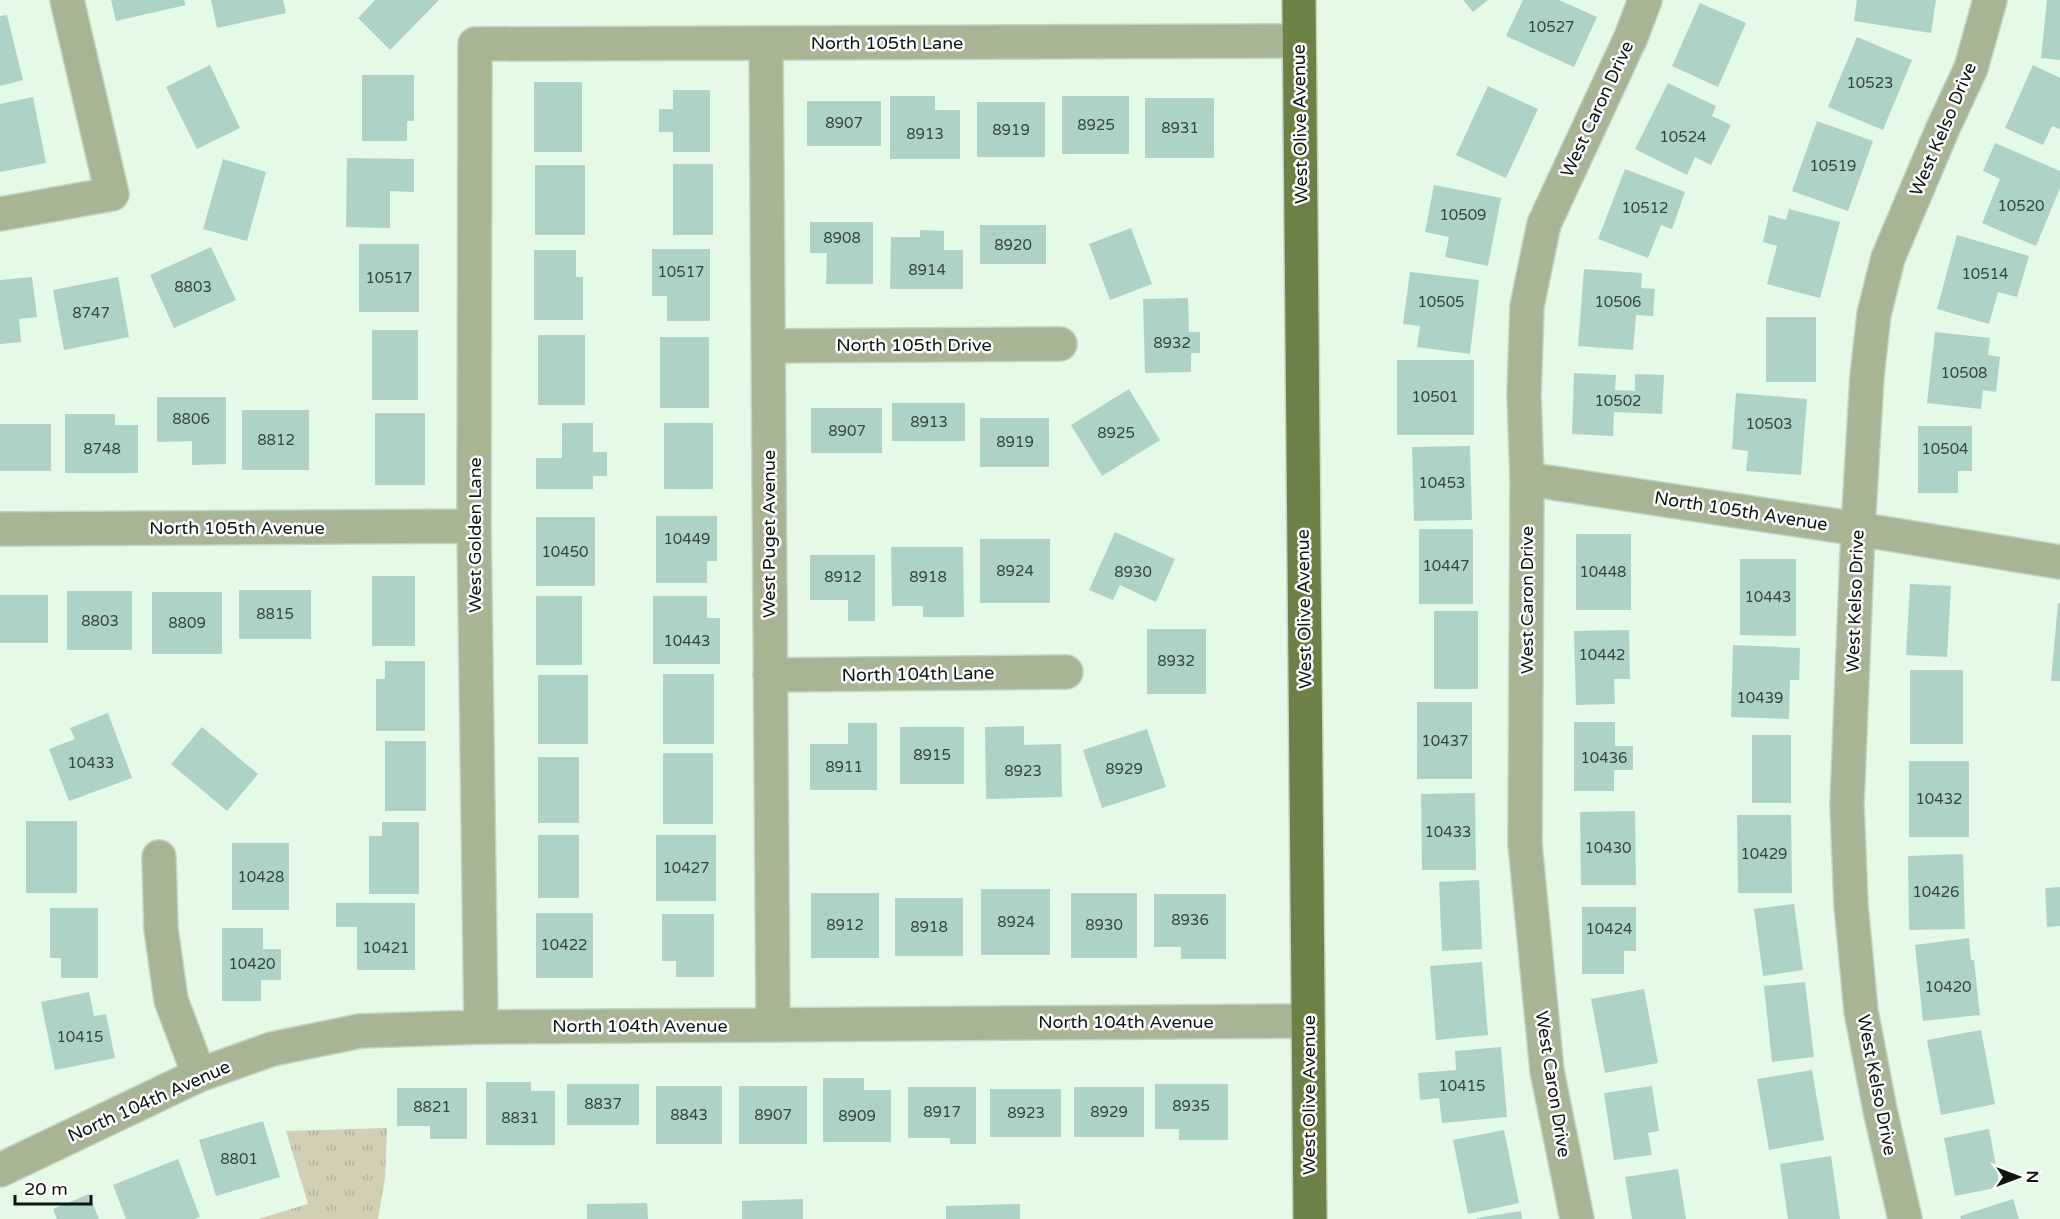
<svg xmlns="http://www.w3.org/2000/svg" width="2060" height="1219" font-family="'Varela Round',sans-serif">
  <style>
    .grass { fill: url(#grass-tufts) }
    .building { fill: #aed3c6 }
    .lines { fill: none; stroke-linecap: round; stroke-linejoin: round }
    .minor-casing { stroke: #c2d5c4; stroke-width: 36 }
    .major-casing { stroke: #c2d5c4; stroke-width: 36 }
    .minor { stroke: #a8b595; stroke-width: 33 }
    .major { stroke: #6b8146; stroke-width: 33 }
    .labels { text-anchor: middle; stroke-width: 5; stroke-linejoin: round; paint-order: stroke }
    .number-label { font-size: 15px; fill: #37453e }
    .street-label { font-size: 18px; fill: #0f1610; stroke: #fff }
  </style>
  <defs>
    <pattern id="grass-tufts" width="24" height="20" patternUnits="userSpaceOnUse" patternTransform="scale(1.5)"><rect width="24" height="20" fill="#d2cfb4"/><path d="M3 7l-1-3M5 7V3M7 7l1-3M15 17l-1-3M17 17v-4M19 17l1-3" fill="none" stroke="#b3b19a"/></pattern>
  </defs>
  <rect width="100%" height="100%" fill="#e4f9e6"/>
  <path class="grass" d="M387 1128 385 1178 378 1219H258L308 1204 286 1131Z"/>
  <path class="building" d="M111 0H184L186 5 116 21Z
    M211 0H283L286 13 217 28Z
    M375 0H439L390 50 358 18Z
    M1463 0H1488L1473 12Z
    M1523 0H1559L1597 17 1574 67 1506 36Z
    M1857 0H1936L1931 33 1854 21Z
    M2047 0H2060V60L2041 58Z
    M1700 3 1746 23 1718 87 1672 66Z
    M7 15 23 80 0 86V16Z
    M1857 37 1912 60 1883 130 1828 107Z
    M210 65 240 128 197 149 166 87Z
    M2033 65 2060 78V129L2052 126 2043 145 2005 128Z
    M362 75H414V121H407V141H362Z
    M534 82H582V152H534Z
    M1668 83 1716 106 1712 116 1731 125 1711 165 1695 157 1687 175 1635 149Z
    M1488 86 1538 109 1506 178 1456 155Z
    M673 90H710V152H673V132H659V109H673Z
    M890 96H935V110H960V159H890Z
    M1062 96H1129V154H1062Z
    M33 97 46 163 0 172V104Z
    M1145 98H1214V158H1145Z
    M807 101H881V146H807Z
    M977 102H1045V157H977Z
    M1817 121 1873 141 1848 211 1792 191Z
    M1995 143 2060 171V188L2036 246 1982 223 2000 179 1983 171Z
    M347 158 414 159V192L390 191V228L346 227Z
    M223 159 266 172 247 241 203 229Z
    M673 164H713V235H673Z
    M535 165H585V235H535Z
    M1625 169 1685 192 1672 229 1661 225 1648 258 1598 239Z
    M1434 185 1501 198 1488 266 1445 257 1449 237 1425 232Z
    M1789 209 1840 222 1820 298 1767 284 1777 246 1763 242 1769 215 1786 220Z
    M810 222H873V284H826L827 253H810Z
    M980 225H1046V264H980Z
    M1131 228 1152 284 1110 300 1089 244Z
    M920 230 944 231V250H963V289H890L891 237H920Z
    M1957 235 2029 256 2017 297 1998 292 1989 324 1937 309Z
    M359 244H419V312H359Z
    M211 247 236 300 174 328 150 275Z
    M652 249H710V321H667V296H652Z
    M534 250H576V277H583V320H534Z
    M1584 269 1642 273 1641 288 1655 289 1653 316 1636 315 1633 350 1578 346Z
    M1410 272 1479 280 1470 354 1417 347 1420 326 1403 324Z
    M32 277 37 317 19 319 21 342 0 344V280Z
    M118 277 129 337 64 350 53 290Z
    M1188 298 1189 332H1200V353H1191V372L1145 373 1143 299Z
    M1766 317H1816V382H1766Z
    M372 330H418V400H372Z
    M1935 332 1990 338 1988 355 2000 357 1996 392 1983 390 1981 409 1927 403Z
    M538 335H585V405H538Z
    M660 337H709V408H660Z
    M1397 360H1474V435H1397Z
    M1574 373 1616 375 1615 390 1635 391V374L1664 375 1662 414 1614 412 1613 436 1572 434Z
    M1129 389 1160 440 1102 476 1071 425Z
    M1736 393 1807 399 1801 475 1746 471 1748 451 1732 449Z
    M157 397H226V464L192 465V441L157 442Z
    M892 403H965V441H892Z
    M811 408H882V453H811Z
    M242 410H309V470H242Z
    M375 413H425V485H375Z
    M65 414H115V425H138V473H65Z
    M980 418H1049V467H980Z
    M562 423H593V452H607V476H593V489H536V458H562Z
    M664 423H713V489H664Z
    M0 424H51V471H0Z
    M1918 426H1972V471H1958V493H1918Z
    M1470 446 1472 520 1414 521 1412 447Z
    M656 516H717V561H707V583H656Z
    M536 517H595V586H536Z
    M1419 529H1473V604H1419Z
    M1115 532 1175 559 1156 602 1120 585 1113 600 1089 590Z
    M1576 534H1631V610H1576Z
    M980 539H1050V603H980Z
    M891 547H963L964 617H923V606H892Z
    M810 555H875V621H848V600H810Z
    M1740 559H1796V636L1740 635Z
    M372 576H415V646H372Z
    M1910 584 1951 586 1947 657 1906 655Z
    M239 590H311V639H239Z
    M67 591H132V650H67Z
    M152 592H222V654H152Z
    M0 595H48V643H0Z
    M536 596H582V665H536Z
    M653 596H707V618H720V664H653Z
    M2058 603H2060V681H2051Z
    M1434 611H1478V689H1434Z
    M1147 629H1206V694H1147Z
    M1629 630 1630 679H1614L1615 704 1576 705 1574 631Z
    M1733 645 1800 648 1799 680H1790L1789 719 1731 717Z
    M385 661H425V731H376V679H385Z
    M1910 670H1963V744H1910Z
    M663 674H714V744H663Z
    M538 675H588V744H538Z
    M1417 702H1472V779H1417Z
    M108 713 132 778 69 801 49 749 75 739 70 728Z
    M1574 722H1615V746H1633V770H1614V791H1574Z
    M848 723H877V790H810V744H848Z
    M1024 726V745L1061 744 1062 797 986 799 985 727Z
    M202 727 258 774 227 811 171 764Z
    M900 727H964V784H900Z
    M1147 729 1166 787 1102 808 1083 750Z
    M1752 735H1791V803H1752Z
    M385 741H426V811H385Z
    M663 753H713V824H663Z
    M538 757H579V823H538Z
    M1909 761H1969V837H1909Z
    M1475 793 1476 870H1422L1421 794Z
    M1635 811 1636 885H1581L1580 812Z
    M1737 815H1791L1792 893H1738Z
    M26 821H77V893H26Z
    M382 822H419V894H369V836H382Z
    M538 835H579V898H538Z
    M656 835H716V901H656Z
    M232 843H289V910H232Z
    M1963 854 1965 929 1909 930 1908 856Z
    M1479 880 1482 949 1442 951 1439 882Z
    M2060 887V926L2047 927 2045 888Z
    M981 889H1050V955H981Z
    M811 893H879V958H811Z
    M1071 893H1137V958H1071Z
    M1154 894H1226V959H1181V947H1154Z
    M895 898H963V956H895Z
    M336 903H415V970H357V927H336Z
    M1794 904 1803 970 1763 976 1754 909Z
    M1582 907H1636V951H1624V974H1582Z
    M50 908H98V978H61V958H50Z
    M536 913H593V978H536Z
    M662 914H714V977H676V961H662Z
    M222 928H263V949H281V980H261V1001H222Z
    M1969 938 1971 960H1974L1980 1015 1923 1021 1915 945Z
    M1482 962 1488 1035 1436 1040 1430 966Z
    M1805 982 1814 1057 1772 1062 1764 986Z
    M1644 989 1658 1063 1605 1073 1591 999Z
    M89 992 94 1016 106 1014 115 1058 55 1070 41 1002Z
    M1981 1030 1995 1104 1941 1115 1927 1040Z
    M1501 1047 1507 1117 1442 1123 1439 1098 1420 1100 1418 1073 1456 1070 1455 1051Z
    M1812 1070 1824 1140 1769 1150 1757 1079Z
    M823 1078H864V1090H891V1142H823Z
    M486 1082H531V1091H555V1145H486Z
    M567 1084H639V1125H567Z
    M1155 1084H1228V1140H1179V1129H1155Z
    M656 1086H722V1144H656Z
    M739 1086H807V1144H739Z
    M1652 1086 1659 1131 1648 1133 1652 1155 1614 1160 1604 1093Z
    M908 1087H976V1144H950V1138H908Z
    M1074 1087H1144V1137H1074Z
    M397 1088H467V1139H430V1126H397Z
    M990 1089H1061V1137H990Z
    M263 1121 280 1177 216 1196 199 1140Z
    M1989 1129 2000 1187 1955 1196 1944 1138Z
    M1504 1130 1519 1203 1468 1214 1453 1140Z
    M1831 1156 1840 1219H1788L1780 1164Z
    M178 1159 200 1217 194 1219H126L113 1185Z
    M1678 1169 1686 1219H1632L1625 1177Z
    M89 1194 99 1219H57L53 1209Z
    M803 1199V1219H742V1201Z
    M2013 1199 2019 1219H1961L1960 1216Z
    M647 1203 648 1219H587V1204Z
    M1020 1204V1219H946V1206Z
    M1521 1211 1522 1219H1477V1218Z"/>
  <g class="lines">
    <g class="minor-casing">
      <path id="minor" d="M766 43 773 1025
        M0 214 112 194 67 0
        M768 346 1060 344
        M1527 479 1858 529 2060 562
        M0 529 474 526
        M770 675 1066 672
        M159 857 161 929 171 1000 199 1075
        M481 1027 474 526 475 44 1299 41
        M0 1170 199 1075 272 1049 360 1031 481 1027 1308 1021
        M1577 1219 1547 1071 1525 844 1527 479 1524 394 1527 306 1544 224 1631 37 1645 0
        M1905 1219 1880 1110 1861 1011 1851 905 1847 805 1858 529 1867 376 1874 314 1888 258 1943 128 1971 68 1990 0"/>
    </g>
    <g class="major-casing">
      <path id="major" d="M1299 0 1310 1219"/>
    </g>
    <use href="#minor" class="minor"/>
    <use href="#major" class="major"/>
  </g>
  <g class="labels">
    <g class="number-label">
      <text x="1551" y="32">10527</text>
      <text x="1870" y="88">10523</text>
      <text x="844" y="128">8907</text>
      <text x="1096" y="130">8925</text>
      <text x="1180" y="133">8931</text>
      <text x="1011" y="135">8919</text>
      <text x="925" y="139">8913</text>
      <text x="1683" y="142">10524</text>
      <text x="1833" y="171">10519</text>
      <text x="2021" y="211">10520</text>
      <text x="1645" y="213">10512</text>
      <text x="1463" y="220">10509</text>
      <text x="842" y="243">8908</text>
      <text x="1013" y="250">8920</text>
      <text x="927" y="275">8914</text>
      <text x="681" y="277">10517</text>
      <text x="1985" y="279">10514</text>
      <text x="389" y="283">10517</text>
      <text x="193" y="292">8803</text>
      <text x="1441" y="307">10505</text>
      <text x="1618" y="307">10506</text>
      <text x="91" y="318">8747</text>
      <text x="1172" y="348">8932</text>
      <text x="1964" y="378">10508</text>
      <text x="1435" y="402">10501</text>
      <text x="1618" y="406">10502</text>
      <text x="191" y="424">8806</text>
      <text x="929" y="427">8913</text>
      <text x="1769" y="429">10503</text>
      <text x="847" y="436">8907</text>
      <text x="1116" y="438">8925</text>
      <text x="276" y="445">8812</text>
      <text x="1015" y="447">8919</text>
      <text x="102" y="454">8748</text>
      <text x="1945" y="454">10504</text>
      <text x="1442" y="488">10453</text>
      <text x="687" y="544">10449</text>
      <text x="565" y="557">10450</text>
      <text x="1446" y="571">10447</text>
      <text x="1015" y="576">8924</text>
      <text x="1133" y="577">8930</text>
      <text x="1603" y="577">10448</text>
      <text x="843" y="582">8912</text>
      <text x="928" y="582">8918</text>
      <text x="1768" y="602">10443</text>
      <text x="275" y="619">8815</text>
      <text x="100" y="626">8803</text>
      <text x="187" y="628">8809</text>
      <text x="687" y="646">10443</text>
      <text x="1602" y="660">10442</text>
      <text x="1176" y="666">8932</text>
      <text x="1760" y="703">10439</text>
      <text x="1445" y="746">10437</text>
      <text x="932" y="760">8915</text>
      <text x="1604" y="763">10436</text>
      <text x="91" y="768">10433</text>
      <text x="844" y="772">8911</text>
      <text x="1124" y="774">8929</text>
      <text x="1023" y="776">8923</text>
      <text x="1939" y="804">10432</text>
      <text x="1448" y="837">10433</text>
      <text x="1608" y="853">10430</text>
      <text x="1764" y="859">10429</text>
      <text x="686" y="873">10427</text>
      <text x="261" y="882">10428</text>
      <text x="1936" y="897">10426</text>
      <text x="1190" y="925">8936</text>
      <text x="1016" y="927">8924</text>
      <text x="845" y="930">8912</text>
      <text x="1104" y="930">8930</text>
      <text x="929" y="932">8918</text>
      <text x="1609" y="934">10424</text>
      <text x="564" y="950">10422</text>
      <text x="386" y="953">10421</text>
      <text x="252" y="969">10420</text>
      <text x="1948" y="992">10420</text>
      <text x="80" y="1042">10415</text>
      <text x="1462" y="1091">10415</text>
      <text x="603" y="1109">8837</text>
      <text x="1191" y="1111">8935</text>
      <text x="432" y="1112">8821</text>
      <text x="942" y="1117">8917</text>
      <text x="1109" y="1117">8929</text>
      <text x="1026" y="1118">8923</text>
      <text x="689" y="1120">8843</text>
      <text x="773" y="1120">8907</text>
      <text x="857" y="1121">8909</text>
      <text x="520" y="1123">8831</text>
      <text x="239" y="1164">8801</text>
    </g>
    <g class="street-label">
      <text x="887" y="49">North 105th Lane</text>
      <text transform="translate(1597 109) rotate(-65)" y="6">West Caron Drive</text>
      <text transform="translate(1300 124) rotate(-91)" y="6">West Olive Avenue</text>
      <text transform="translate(1943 129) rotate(-67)" y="6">West Kelso Drive</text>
      <text x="914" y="351">North 105th Drive</text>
      <text transform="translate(1741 511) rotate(9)" y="6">North 105th Avenue</text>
      <text x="237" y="534">North 105th Avenue</text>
      <text transform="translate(769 534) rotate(-90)" y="6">West Puget Avenue</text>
      <text transform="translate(475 535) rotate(-90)" y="6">West Golden Lane</text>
      <text transform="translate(1527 600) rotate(-90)" y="6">West Caron Drive</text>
      <text transform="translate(1855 601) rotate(-88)" y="6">West Kelso Drive</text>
      <text transform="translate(1304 609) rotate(-91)" y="6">West Olive Avenue</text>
      <text transform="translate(918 674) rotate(-1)" y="6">North 104th Lane</text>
      <text x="1126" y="1028">North 104th Avenue</text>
      <text x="640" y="1032">North 104th Avenue</text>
      <text transform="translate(1553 1084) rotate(81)" y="6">West Caron Drive</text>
      <text transform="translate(1877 1085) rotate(79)" y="6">West Kelso Drive</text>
      <text transform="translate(1309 1095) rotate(-90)" y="6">West Olive Avenue</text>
      <text transform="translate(149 1101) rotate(-24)" y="6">North 104th Avenue</text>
    </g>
  </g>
  <g transform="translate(2018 1177) rotate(90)" stroke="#ffffff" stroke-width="4.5" paint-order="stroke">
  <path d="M0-4.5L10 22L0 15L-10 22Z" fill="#0f1610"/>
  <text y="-9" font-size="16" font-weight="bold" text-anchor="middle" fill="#0f1610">N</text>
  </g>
  <path d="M15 1195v9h76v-9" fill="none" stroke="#0f1610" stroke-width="3"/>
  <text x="24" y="1195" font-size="18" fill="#0f1610" stroke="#ffffff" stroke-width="4.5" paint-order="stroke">20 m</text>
</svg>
